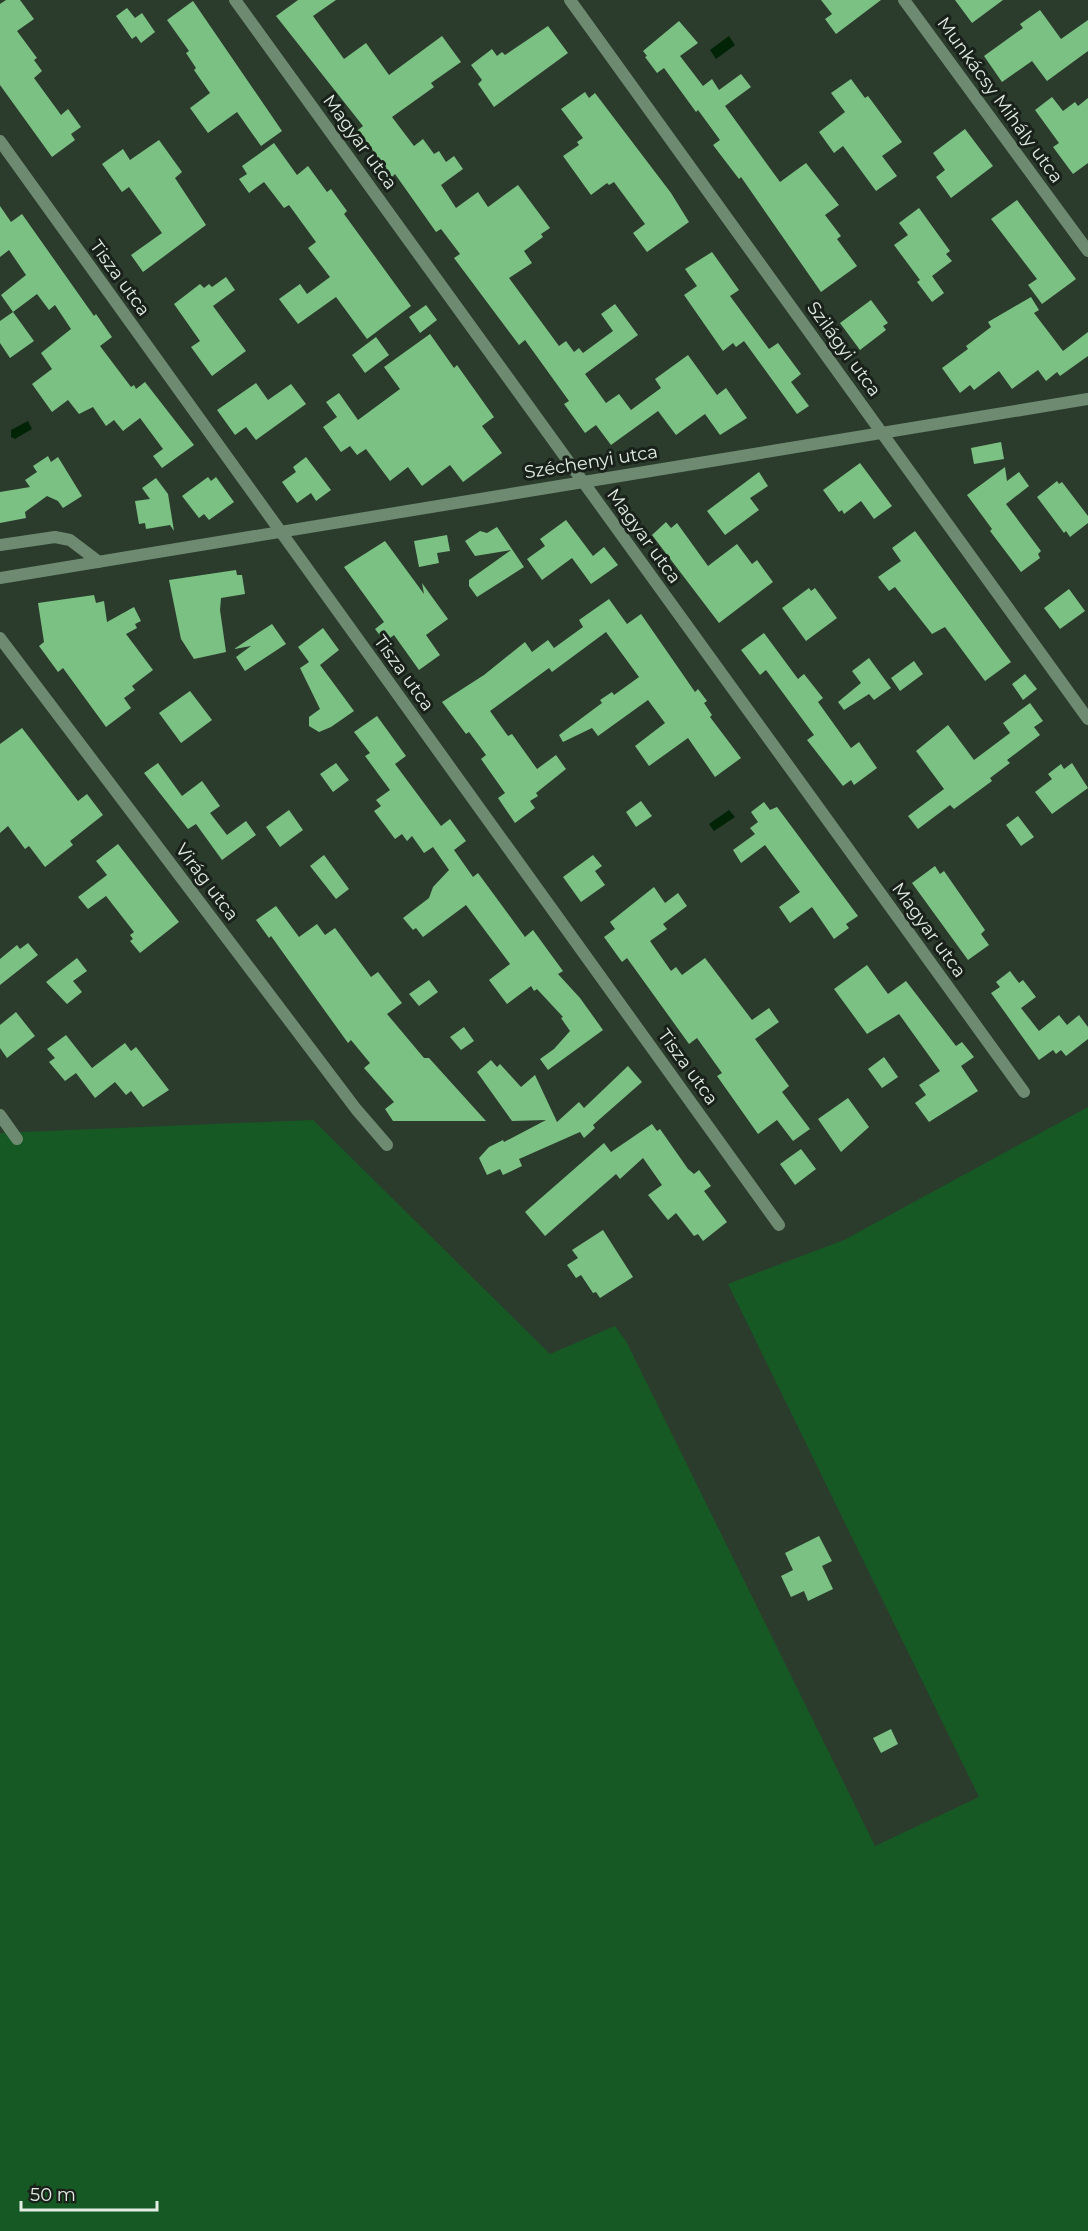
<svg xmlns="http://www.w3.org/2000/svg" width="1088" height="2231" font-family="Montserrat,sans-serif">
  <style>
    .green { fill: #175925 }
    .water { fill: #012407 }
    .building { fill: #7cc184 }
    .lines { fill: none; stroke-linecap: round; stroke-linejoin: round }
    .minor { stroke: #6e8a71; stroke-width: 12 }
    .labels { text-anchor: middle; stroke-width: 6; stroke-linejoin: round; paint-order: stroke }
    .street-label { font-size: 18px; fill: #e2ede3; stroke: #19211a }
  </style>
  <rect width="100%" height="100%" fill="#2b3c2d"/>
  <path class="green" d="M1088 1107V2231H0V1133L313 1120 550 1354 615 1326 626 1341 875 1846 979 1797 728 1284 844 1240Z"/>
  <path class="water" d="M729 36 735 45 716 59 710 50Z
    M28 421 32 429 15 439 11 437V430Z
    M729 810 735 817 714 831 709 824Z"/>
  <path class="building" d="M6 0H20L34 19 17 31 37 58 34 60 42 71 34 78 61 115 68 109 81 127 71 134 75 140 52 157 0 85V4Z
    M298 0H336L313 16 344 59 366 43 389 75 442 36 461 62 431 83 434 87 392 117 414 146 423 139 434 154 439 151 446 162 454 156 463 169 441 185 456 208 478 192 488 207 518 185 550 228 541 234 543 237 524 251 532 263 509 278 559 346 566 341 574 352 579 348 583 353 613 331 601 314 615 304 638 335 585 374 606 403 619 394 631 410 661 388 655 379 688 355 717 395 726 388 747 418 720 435 705 414 676 435 658 411 611 445 596 425 585 433 564 404 569 401 525 340 519 345 454 258 460 254 441 229 436 232 395 174 392 177 358 130 363 126 276 16Z
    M821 0H881L836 34 825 19 832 14Z
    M955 0H1003L972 23Z
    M193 1 282 131 261 146 237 112 208 133 190 108 210 93 194 70 196 68 186 53 189 51 167 20Z
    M127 8 135 18 142 13 155 32 141 43 136 36 132 39 116 16Z
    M1040 10 1061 39 1088 20V51L1047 81 1032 61 1002 82 984 56 1023 28 1020 24Z
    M679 21 698 43 680 56 703 86 712 79 719 90 741 74 751 87 725 106 780 182 806 163 839 205 825 215 841 236 837 239 857 266 821 292 741 177 739 179 713 145 720 140 698 110 696 112 664 68 657 73 645 57 647 56 643 51Z
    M548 26 568 53 494 107 478 84 482 80 471 65 492 49 497 56 502 52 505 55Z
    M851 79 865 98 868 96 902 142 882 156 897 176 876 191 843 146 834 153 819 132 845 112 831 93Z
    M585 92 589 98 595 93 671 193 689 222 647 252 633 233 645 224 614 182 609 185 607 183 591 195 563 156 579 145 577 142 583 138 561 109Z
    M1052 97 1063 111 1075 102 1078 106 1088 98V163L1073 174 1053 147 1059 143 1035 110Z
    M965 129 993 166 951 198 936 177 945 170 933 153Z
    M159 140 182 172 175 178 206 225 143 272 131 255 162 233 129 187 122 192 102 164 123 149 130 160Z
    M274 143 297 175 308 166 327 192 331 189 347 211 344 214 411 306 367 339 336 297 298 324 279 299 300 284 307 294 330 277 308 248 316 242 289 205 284 208 264 182 249 193 239 179 247 174 242 166Z
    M1017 200 1076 279 1042 304 1028 285 1037 279 991 219Z
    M0 206 11 222 22 214 94 316 96 314 112 337 100 346 131 387 134 385 136 389 145 382 194 445 162 468 153 456 163 449 140 418 123 431 114 420 106 426 93 407 79 414 68 400 52 412 32 384 52 369 41 353 71 329 55 305 49 310 37 294 13 312 1 295 26 275 9 250 0 257Z
    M919 208 950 251 946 254 952 261 932 276 944 293 932 302 917 282 920 280 894 245 908 235 899 223Z
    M712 252 739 290 730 296 769 349 778 343 801 374 791 382 809 406 797 414 744 341 736 347 733 343 723 351 684 295 697 286 685 269Z
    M226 277 235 290 213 306 246 351 212 376 191 347 200 341 174 304 200 284 204 288 209 284 212 287Z
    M1031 297 1039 310 1034 313 1063 351 1088 332V356L1060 376 1057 372 1046 381 1038 370 1012 389 999 371 974 390 970 385 960 393 942 368 968 349 966 346 991 327 988 322Z
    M871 300 888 323 883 326 886 330 860 350 840 323Z
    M426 305 437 320 420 333 409 317Z
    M13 312 34 341 10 358 0 343V321Z
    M430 334 454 368 457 365 494 417 482 426 502 453 463 482 450 465 422 486 408 467 390 481 366 449 357 455 350 446 341 452 323 427 337 417 326 402 339 393 358 420 400 389 384 367Z
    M376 337 389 355 365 373 352 355Z
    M256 383 268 400 291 384 306 404 256 440 246 427 235 435 217 410Z
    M1001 442 1004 459 974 464 971 448Z
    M48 456 51 462 58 457 82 496 63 508 58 501 47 496 25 512 26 518 0 523V492L30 487 25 480 37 472 33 466Z
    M306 457 331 490 316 501 311 493 297 503 282 482 296 472 293 467Z
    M860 463 892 506 874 519 861 501 844 514 842 510 839 512 823 490Z
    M1005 467 1007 481 1019 472 1029 486 1006 504 1041 551 1038 554 1040 558 1021 572 990 531 992 529 967 495Z
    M759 472 768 486 750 498 759 510 725 535 707 511Z
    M208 477 211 481 216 477 234 502 209 520 204 514 199 518 182 496Z
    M156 478 168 494 174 531 170 525 146 529 145 523 139 524 135 501 150 499 142 488Z
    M1057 481 1059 484 1062 482 1088 516V523L1070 537 1066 531 1064 533 1037 497Z
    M566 520 593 556 604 547 618 565 591 584 572 558 542 580 527 559 545 546 540 539Z
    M666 522 671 528 677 523 708 566 737 544 752 564 757 560 773 582 719 623 652 535Z
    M497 527 524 567 477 597 469 586V580L511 550 475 556 465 541 480 531 487 533Z
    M915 531 1011 662 985 681 945 627 932 634 895 587 889 591 878 577 901 561 892 548Z
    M447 535 450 551 437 553 439 563 419 567 414 541Z
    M385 541 424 594 422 583 448 619 426 635 440 655 419 670 394 635 385 642 375 629 384 622 344 567Z
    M236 570 237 575H242L245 594 221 598 220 610 226 652 194 659 181 639 169 580Z
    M809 588 811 591 815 588 837 618 806 641 782 608Z
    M1069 589 1085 611 1060 629 1044 608Z
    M94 595 96 603 104 601 107 622 134 607 141 621 135 624 137 628 126 634 153 670 132 686 135 690 124 698 131 708 106 727 63 668 58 672 39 646 44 642 38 603Z
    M609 599 627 624 641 614 695 692 698 689 707 701 704 703 712 715 710 717 741 758 715 777 688 738 649 766 635 746 665 723 648 700 598 736 592 728 563 742 559 735 602 703 600 700 612 692 614 695 639 677 606 632 552 672 549 668 490 711 508 736 512 734 537 769 556 755 566 769 536 793 538 796 530 801 535 808 515 823 498 798 505 793 481 759 486 755 469 732 466 734 442 702 484 675 525 642 532 652 548 640 554 648 583 627 579 620Z
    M272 624 286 644 245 671 236 657 251 646 234 649Z
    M323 628 339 650 320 665 354 711 331 727 319 732 309 726V717L320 709 300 668 309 662 298 647Z
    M764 633 798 679 804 674 823 698 818 702 851 748 859 742 877 768 854 785 851 780 843 786 807 740 814 735 766 670 760 675 741 650Z
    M869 658 891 688 874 700 869 694 844 710 838 702 861 683 852 671Z
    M914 661 923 674 900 691 891 678Z
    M1025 674 1037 689 1023 700 1012 684Z
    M190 691 212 720 181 743 159 713Z
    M1030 703 1043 721 1034 727 1040 735 1007 760 1010 763 990 778 992 781 954 809 950 805 918 829 908 816 944 789 916 751 948 725 974 760 1010 733 1003 723Z
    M377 716 406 756 395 764 441 826 450 819 466 841 454 850 473 877 478 873 525 937 533 930 563 971 558 974 580 998 603 1030 548 1070 540 1059 554 1049 570 1031 561 1018 563 1017 537 989 534 991 531 986 507 1004 489 980 510 964 466 905 423 937 416 928 413 930 403 918 429 898 433 887 449 870 433 847 424 853 412 836 407 841 402 834 395 839 374 811 381 806 376 800 390 790 365 756 370 753 354 732Z
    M22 728 78 801 87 794 103 815 70 841 73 845 45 867 29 846 25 849 8 826 0 833V744Z
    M158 763 182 796 202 781 220 806 210 813 227 835 246 821 256 835 222 860 196 824 188 829 144 773Z
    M336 763 349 780 333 792 320 774Z
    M1072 763 1088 788 1052 814 1035 792 1052 779 1048 774 1061 764 1064 769Z
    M641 801 652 816 636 827 626 812Z
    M764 802 770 810 777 807 858 916 846 924 849 928 834 939 812 907 790 923 779 907 800 892 765 845 741 863 733 850 755 834 750 828 758 822 751 812Z
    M289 810 303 830 280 847 266 827Z
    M1018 816 1034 837 1021 846 1006 825Z
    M118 844 179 922 140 953 130 941 133 939 130 935 134 932 106 896 88 909 78 897 107 875 96 861Z
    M324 855 349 889 336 899 310 866Z
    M593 855 602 866 595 871 605 885 581 902 563 877Z
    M935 866 940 874 944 871 985 930 981 934 989 945 968 960 912 883Z
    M654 887 665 903 678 893 687 906 663 924 667 929 650 941 671 971 676 967 682 975 705 958 752 1020 769 1008 779 1022 755 1039 789 1086 782 1092 810 1129 793 1141 777 1120 758 1134 717 1076 722 1073 697 1038 689 1044 627 958 622 962 604 937 615 929 610 922Z
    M276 906 299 937 317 924 325 935 335 928 371 977 378 972 402 1003 387 1014 424 1058H429L486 1121H393L385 1109 394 1102 364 1068 370 1063 351 1040 348 1043 271 936 269 938 256 920Z
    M28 943 38 955 0 985V959L17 945 20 949Z
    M77 958 87 971 73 981 82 992 67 1004 46 982Z
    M867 965 888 994 906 981 956 1046 962 1042 974 1057 961 1066 978 1091 929 1122 915 1103 926 1095 919 1085 940 1071 899 1014 867 1034 834 989Z
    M1010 971 1019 983 1023 980 1036 997 1021 1008 1039 1031 1059 1015 1067 1025 1079 1015 1088 1027V1039L1066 1056 1061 1050 1056 1054 1053 1050 1039 1060 991 993 1000 987 996 982Z
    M429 980 438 992 419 1006 409 994Z
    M16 1012 35 1036 7 1058 0 1048V1025Z
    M464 1027 474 1041 461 1050 450 1037Z
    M66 1035 92 1068 125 1043 131 1051 136 1047 169 1090 143 1107 131 1091 126 1095 115 1082 95 1098 76 1073 65 1081 49 1062 55 1058 47 1049Z
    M884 1057 898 1077 882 1088 868 1069Z
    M491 1060 497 1067 500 1064 521 1087 535 1075 557 1122 579 1102 584 1108 628 1066 642 1082 593 1125 595 1128 584 1138 580 1132 519 1159 522 1166 503 1175 500 1169 487 1175 479 1158 489 1147 503 1140 504 1142 546 1120 512 1121 477 1072Z
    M848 1098 869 1127 841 1152 818 1119Z
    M652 1124 657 1131 660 1129 688 1169 694 1174 699 1170 711 1186 704 1191 727 1222 703 1241 698 1234 694 1236 676 1213 668 1220 648 1195 662 1185 643 1158 620 1179 616 1174 545 1236 525 1212 604 1143 611 1152Z
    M801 1149 816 1169 795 1185 780 1164Z
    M603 1230 633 1277 600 1298 596 1292 593 1293 581 1275 576 1278 567 1265 578 1258 572 1250Z
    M819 1536 832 1561 822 1566 833 1589 808 1601 804 1591 791 1597 781 1576 793 1570 785 1553Z
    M891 1729 898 1744 881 1753 873 1738Z"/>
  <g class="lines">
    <path class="minor" d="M235 0 1024 1092
      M570 0 1088 719
      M904 0 1088 251
      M0 141 779 1225
      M0 545 55 537 70 540 99 562
      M0 578 1088 399
      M0 638 356 1109 387 1145
      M0 1115 17 1139"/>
  </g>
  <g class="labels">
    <g class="street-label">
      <text transform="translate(1000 100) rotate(54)" y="6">Munkácsy Mihály utca</text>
      <text transform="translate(360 142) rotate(54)" y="6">Magyar utca</text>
      <text transform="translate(120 278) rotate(54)" y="6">Tisza utca</text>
      <text transform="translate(844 349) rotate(54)" y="6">Szilágyi utca</text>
      <text transform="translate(591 462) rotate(-9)" y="6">Széchenyi utca</text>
      <text transform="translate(644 536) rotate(54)" y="6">Magyar utca</text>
      <text transform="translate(404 673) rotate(54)" y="6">Tisza utca</text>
      <text transform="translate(207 882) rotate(53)" y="6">Virág utca</text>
      <text transform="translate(929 930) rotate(54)" y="6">Magyar utca</text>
      <text transform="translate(688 1067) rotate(54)" y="6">Tisza utca</text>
    </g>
  </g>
  <path d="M21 2201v9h136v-9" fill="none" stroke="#e2ede3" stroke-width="3"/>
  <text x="30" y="2201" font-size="18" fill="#e2ede3" stroke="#19211a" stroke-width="4.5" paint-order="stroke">50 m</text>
</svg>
